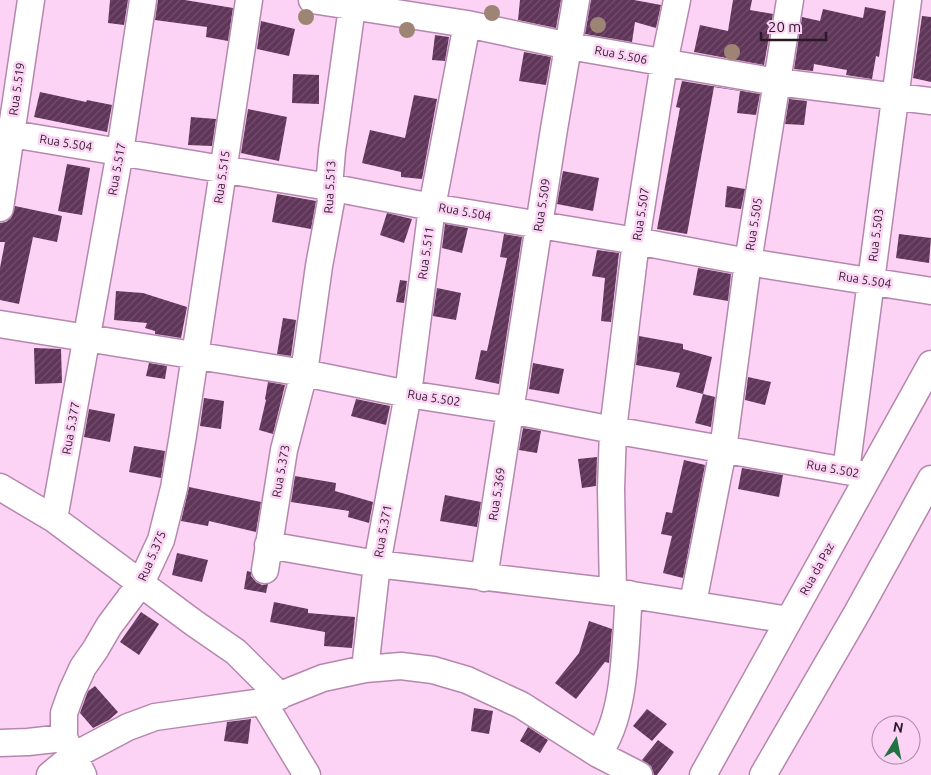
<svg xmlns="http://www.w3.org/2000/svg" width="931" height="775" font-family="Ubuntu,sans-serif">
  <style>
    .building { fill: url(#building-hatch) }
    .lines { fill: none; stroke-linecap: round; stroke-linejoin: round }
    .minor-casing { stroke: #b687ae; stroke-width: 29 }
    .minor { stroke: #fff; stroke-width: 26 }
    .tree { fill: #9e8474 }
    .labels { text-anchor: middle; stroke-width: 5; stroke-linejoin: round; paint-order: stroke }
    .street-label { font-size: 12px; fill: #2b1928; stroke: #fcd3f4 }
  </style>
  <defs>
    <pattern id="building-hatch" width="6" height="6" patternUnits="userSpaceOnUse" patternTransform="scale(1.25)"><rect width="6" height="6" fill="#5f3559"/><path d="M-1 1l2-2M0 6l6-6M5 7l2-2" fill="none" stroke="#72506d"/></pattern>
  </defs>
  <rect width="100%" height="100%" fill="#fcd3f4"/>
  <path class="building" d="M110 0H128L124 25 108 23Z
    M158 0H185L233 8 228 41 206 37 207 27 155 20Z
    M520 0H561L556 28 518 20Z
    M591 0H634L661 5 656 28 635 22 632 42 585 34Z
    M733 0H752L750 10 773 14 764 65 694 52 700 25 728 31Z
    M865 7 886 11 879 57 876 56 872 79 846 75 847 70 814 64 813 71 794 69 802 17 820 21 823 9 863 18Z
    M922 16 931 17V82L913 78Z
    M261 21 295 29 289 56 257 49Z
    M435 35 449 37 445 61 432 60Z
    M524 52 551 57 546 85 519 81Z
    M293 74 319 75V104L292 103Z
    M682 81 760 94 756 115 737 113 740 91 714 87 687 234 657 229 680 108 676 107Z
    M40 92 86 102 87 100 112 105 107 132 34 117Z
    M414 95 437 99 422 179 401 177V172L362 163 370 130 405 138Z
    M789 99 807 101 804 125 785 124Z
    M248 109 287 117 279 161 241 153Z
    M191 117 216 119 212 146 188 145Z
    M67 164 90 168 82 215 58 211Z
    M563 171 599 178 593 211 557 204Z
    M727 186 745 189 741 209 725 207Z
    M277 194 316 201 311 229 272 222Z
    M15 206 62 216 57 242 33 237 19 304 0 300V268L5 242H0V223L6 222 11 218Z
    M387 213 412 219 404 243 380 235Z
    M445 224 468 228 462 253 442 248Z
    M504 234 522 237 499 384 475 379 481 350 487 351 507 258 500 257Z
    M899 234 931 238 929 263 896 258Z
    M597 250 619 253 611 322 601 321 605 278 592 276Z
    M698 268 731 274 728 301 693 295Z
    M400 280 407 281 404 303 396 302Z
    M437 288 461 293 456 320 433 316Z
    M116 291 143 293 187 307 181 338 155 334V331L145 328 147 323 114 320Z
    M283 318 296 320 291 356 277 354Z
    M639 336 683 344V349L712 357 703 394 676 387 680 373 636 365Z
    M34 348 61 349 62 383 35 384Z
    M149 363 167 366 165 379 146 376Z
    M533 363 564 369 559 394 529 389Z
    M748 377 771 382 765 405 745 400Z
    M268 382 285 385 273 434 259 430 266 400 265 399Z
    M703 394 715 397 711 427 695 423Z
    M204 398 224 401 221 429 200 426Z
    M356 399 390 406 386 425 351 416Z
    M89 409 115 414 110 442 84 437Z
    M523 428 541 431 537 453 519 450Z
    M134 446 165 451 161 478 129 472Z
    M597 457 596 486 582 488 578 459Z
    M684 460 705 465 683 578 663 573 672 536 661 534 666 512 672 513Z
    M742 468 783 475 779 497 738 489Z
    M295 476 336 483 335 491 373 502 369 523 348 517 349 511 291 502Z
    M189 487 261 502 256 532 209 521 208 526 181 521Z
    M445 495 481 502 477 527 440 521Z
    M177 553 208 560 202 582 172 575Z
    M247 571 251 572V576L256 582 262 585 268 584 266 593 244 589Z
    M274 602 308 609V613L355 617 352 648 324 646 325 632 270 622Z
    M141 612 159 624 139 655 120 642Z
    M589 621 612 629 609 663 605 662 576 699 555 683 579 653Z
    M95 686 118 712 109 720 93 728 80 713 88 691Z
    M474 708 493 711 489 734 471 731Z
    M647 709 667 724 652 741 633 726Z
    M251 719 248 744 224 741 227 722Z
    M528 727 548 740 540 753 520 741Z
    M658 740 674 752 657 775H654L651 766 642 760Z"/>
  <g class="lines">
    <g class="minor-casing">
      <path id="minor" d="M312 0 467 24 569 46 777 82 931 101
        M0 132 329 187 432 207 636 241 748 262 931 291
        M0 208 31 0
        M0 324 304 373 408 394 510 410 613 430 869 475
        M846 471 908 0
        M0 487 54 519 194 623 236 652 280 696
        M54 519 120 152 143 0
        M268 545 377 564 613 592 789 620
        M265 570 284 450 304 373 319 266 331 201 329 187 332 151 353 0
        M484 578 554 129 576 0
        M613 592 611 489 613 430 636 241 664 63 677 0
        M693 603 723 450 748 262 790 0
        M365 669 377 564 408 394 432 207 467 24
        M263 702 307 775
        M0 743 28 742 64 738
        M598 754C627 715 625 642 629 594
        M50 775 73 756 128 727 155 717 263 702 323 678 365 669 401 666 433 670 467 680 521 705 598 754 639 775
        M83 775 64 738V713L72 691 83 667 95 650 109 626 141 583 161 540 174 488 183 435 249 0
        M703 775 931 364
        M763 775 857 613 931 479"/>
    </g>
    <use href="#minor" class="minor"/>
  </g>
  <g class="tree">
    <circle cx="492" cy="13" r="8"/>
    <circle cx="306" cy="17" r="8"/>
    <circle cx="598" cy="25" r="8"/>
    <circle cx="407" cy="30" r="8"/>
    <circle cx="732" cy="52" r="8"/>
  </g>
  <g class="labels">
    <g class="street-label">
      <text transform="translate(621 55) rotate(11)" y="4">Rua 5.506</text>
      <text transform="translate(17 89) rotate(-82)" y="4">Rua 5.519</text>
      <text transform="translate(66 143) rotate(9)" y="4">Rua 5.504</text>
      <text transform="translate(117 169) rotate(-80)" y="4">Rua 5.517</text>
      <text transform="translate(222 177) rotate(-82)" y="4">Rua 5.515</text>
      <text transform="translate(330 187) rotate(-87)" y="4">Rua 5.513</text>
      <text transform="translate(542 205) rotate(-81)" y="4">Rua 5.509</text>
      <text transform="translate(465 212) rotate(10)" y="4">Rua 5.504</text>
      <text transform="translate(641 214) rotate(-81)" y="4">Rua 5.507</text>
      <text transform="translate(754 224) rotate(-81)" y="4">Rua 5.505</text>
      <text transform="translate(876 235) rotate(-83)" y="4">Rua 5.503</text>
      <text transform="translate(426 253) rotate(-82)" y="4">Rua 5.511</text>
      <text transform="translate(865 280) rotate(9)" y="4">Rua 5.504</text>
      <text transform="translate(434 398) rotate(9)" y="4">Rua 5.502</text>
      <text transform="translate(71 428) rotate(-80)" y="4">Rua 5.377</text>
      <text transform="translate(833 469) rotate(10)" y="4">Rua 5.502</text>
      <text transform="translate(281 471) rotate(-80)" y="4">Rua 5.373</text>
      <text transform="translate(497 494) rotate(-81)" y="4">Rua 5.369</text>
      <text transform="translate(383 531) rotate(-80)" y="4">Rua 5.371</text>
      <text transform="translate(152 556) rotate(-67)" y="4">Rua 5.375</text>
      <text transform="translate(817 569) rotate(-61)" y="4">Rua da Paz</text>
    </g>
  </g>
  <g transform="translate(896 740) rotate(10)"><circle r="24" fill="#fcd3f4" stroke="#a889a2"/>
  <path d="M0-4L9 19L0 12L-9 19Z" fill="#227141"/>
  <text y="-8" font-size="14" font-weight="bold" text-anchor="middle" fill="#2b1928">N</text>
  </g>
  <path d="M761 32v8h65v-8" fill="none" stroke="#2b1928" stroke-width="2.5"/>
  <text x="768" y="32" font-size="15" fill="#2b1928" stroke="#fcd3f4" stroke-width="4" paint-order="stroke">20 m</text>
</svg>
